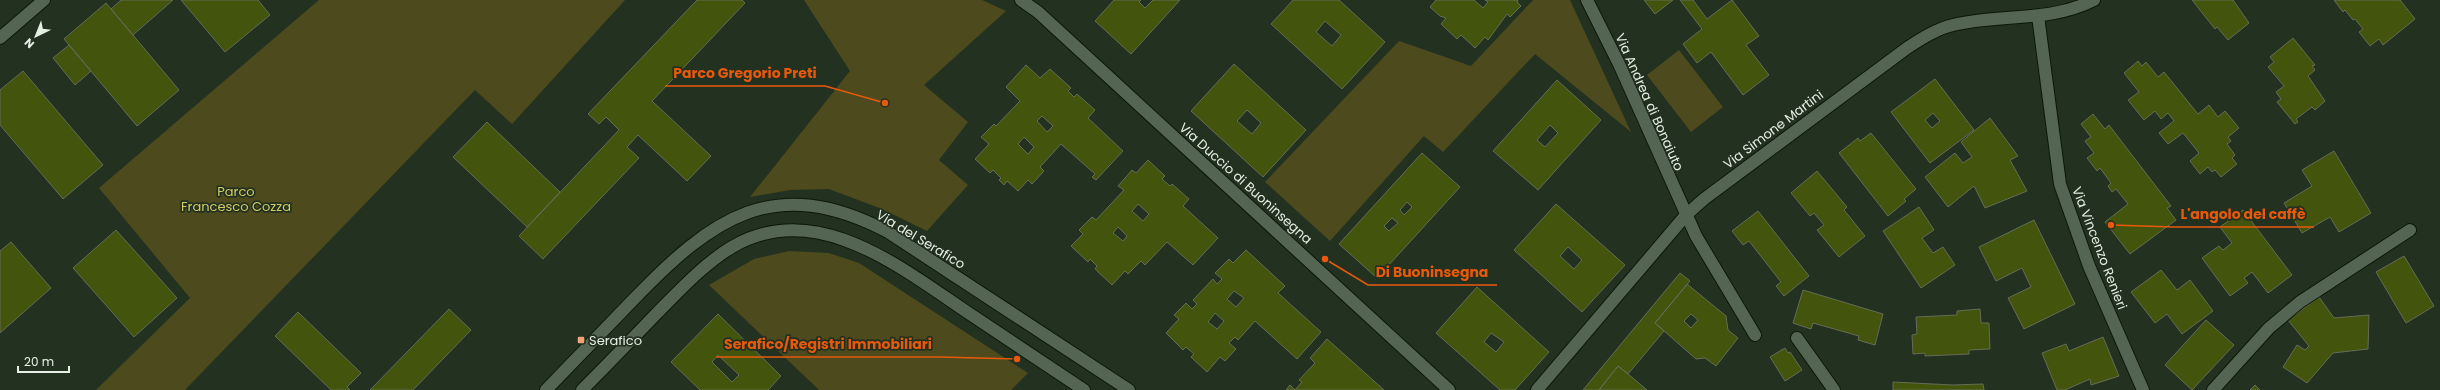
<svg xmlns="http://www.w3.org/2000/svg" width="2440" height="390" font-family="Poppins,sans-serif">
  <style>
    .green { fill: #4d4a1d }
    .building { fill: #43550c; stroke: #656c57; fill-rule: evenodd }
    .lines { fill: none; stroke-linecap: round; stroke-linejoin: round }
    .street-casing { stroke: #0c180a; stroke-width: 14 }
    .secondary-casing { stroke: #0c180a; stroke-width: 14 }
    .street { stroke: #556553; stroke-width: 12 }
    .secondary { stroke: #556553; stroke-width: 12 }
    .poi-dot { fill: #f0a378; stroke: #233121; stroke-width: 1.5 }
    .labels { text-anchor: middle; stroke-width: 3.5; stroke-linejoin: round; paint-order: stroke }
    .street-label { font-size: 13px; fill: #e6efe4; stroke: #233121 }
    .park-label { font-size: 13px; fill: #d2ca62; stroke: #233121 }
    .poi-label { font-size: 13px; fill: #e6efe4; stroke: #233121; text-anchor: start }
    .leader { fill: none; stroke: #e8590c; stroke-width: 1.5 }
    .callout-dot { fill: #e8590c; stroke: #233121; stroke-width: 1.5 }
    .callout-label { font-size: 14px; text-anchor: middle; font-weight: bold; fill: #e8590c; stroke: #233121; stroke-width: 3.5; stroke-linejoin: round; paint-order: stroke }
  </style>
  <rect width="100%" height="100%" fill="#233121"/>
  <path class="green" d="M319 0H625L512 124 475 90 185 390H96L190 298 99 188Z
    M804 0H982L1006 11 924 85 968 122 939 160 968 185 927 231 882 209 829 189 790 190 750 197 850 71Z
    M1533 0H1570L1631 132 1535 54 1443 152 1424 136 1330 241 1265 182 1399 41 1471 66Z
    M1679 50 1723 107 1691 132 1647 75Z
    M789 251 829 253 859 263 1028 373 1011 390H819L709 285 754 259Z"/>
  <path class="building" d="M121 0H173L133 35 111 9Z
    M181 0H258L270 15 225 52Z
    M697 0H742L745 3 652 101 711 156 687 181 638 135 627 147 639 158 543 259 519 236 619 130 606 117 599 124 588 114Z
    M1114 0H1141L1139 2 1145 8 1153 0H1180L1131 54 1095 21Z
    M1293 0H1339L1385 42 1342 89 1271 24ZM1325 21 1341 35 1332 46 1316 32Z
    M1436 0H1474L1483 8 1488 2 1485 0H1518L1517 2 1521 6 1510 17 1507 14 1488 40 1485 37 1475 48 1461 35 1457 39 1441 24 1446 18 1440 16 1430 7Z
    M1644 0H1673L1655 14Z
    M1680 0H1693L1707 19 1732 0 1759 36 1746 45 1769 75 1743 95 1711 52 1697 63 1683 44 1702 29Z
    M2192 0H2233L2249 23 2228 40 2217 27 2215 29Z
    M2334 0H2400L2415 19 2383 45 2379 39 2370 46 2359 32 2363 29 2355 19 2353 20 2345 10 2343 12Z
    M106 3 179 90 137 126 64 39Z
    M2293 38 2315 65 2312 66 2315 70 2308 76 2325 101 2315 110 2312 107 2296 119 2298 122 2295 124 2277 102 2281 99 2276 92 2284 86 2268 67 2274 62 2270 57Z
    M69 45 91 71 75 85 53 58Z
    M2138 61 2142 66 2146 62 2158 77 2164 72 2198 114 2209 105 2218 117 2225 111 2239 128 2228 137 2231 141 2227 144 2235 155 2232 158 2237 164 2221 177 2215 170 2212 172 2208 167 2200 174 2190 161 2199 153 2183 133 2168 144 2159 133 2174 121 2168 113 2161 119 2155 111 2144 120 2128 100 2139 92 2124 73Z
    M1234 64 1306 130 1263 177 1191 111ZM1247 110 1261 123 1252 134 1237 121Z
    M1026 65 1040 78 1050 69 1071 88 1068 91 1074 97 1077 94 1095 110 1088 118 1123 151 1096 180 1092 177 1095 174 1061 144 1040 167 1044 171 1032 184 1028 180 1018 191 1007 181 1004 185 999 180 1001 178 993 170 990 173 975 159 989 144 981 137 994 124 996 126 1020 101 1006 87ZM1042 116 1053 126 1047 132 1037 121ZM1024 137 1034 147 1028 154 1018 144Z
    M23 71 103 165 63 199 0 125V90Z
    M1935 79 1974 130 1930 163 1891 112ZM1933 113 1940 121 1932 128 1925 120Z
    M1557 80 1601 120 1538 190 1493 151ZM1550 125 1558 133 1545 147 1537 140Z
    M2093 114 2105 129 2109 125 2171 206 2167 208 2176 220 2130 254 2105 222 2128 204 2116 189 2112 192 2108 186 2111 183 2100 168 2097 171 2087 158 2094 153 2085 141 2091 137 2081 124Z
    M1990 118 2018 156 2010 160 2027 191 1985 208 1974 186 1948 207 1925 177 1955 153 1963 163 1972 157 1961 142Z
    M487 122 560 192 527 227 453 157Z
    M1871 133 1916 189 1904 199 1906 201 1888 216 1839 153 1858 138 1860 141Z
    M2334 151 2371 213 2339 232 2330 217 2302 233 2284 203 2312 186 2302 170Z
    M1422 153 1460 187 1377 278 1339 244ZM1407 202 1412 207 1404 215 1400 210ZM1392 218 1398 223 1389 231 1384 226Z
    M1148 160 1165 176 1162 179 1170 186 1172 184 1189 199 1183 206 1218 238 1193 265 1167 242 1145 265 1141 261 1128 274 1125 271 1112 285 1095 269 1097 266 1090 259 1088 262 1071 246 1083 234 1079 230 1092 217 1096 220 1124 190 1118 186 1132 170 1136 173ZM1138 204 1149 214 1143 221 1132 211ZM1118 227 1127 236 1123 241 1113 233Z
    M1817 171 1847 207 1844 210 1865 236 1839 257 1817 230 1824 225 1814 213 1810 216 1791 193Z
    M1556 204 1625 265 1582 312 1514 250ZM1568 247 1582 260 1574 269 1560 256Z
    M1919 207 1934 230 1922 238 1933 253 1943 247 1955 265 1921 288 1883 231Z
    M2243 210 2292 275 2268 293 2252 272 2244 278 2248 283 2230 296 2202 258 2219 246 2223 250 2232 243 2220 227Z
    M1758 211 1809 276 1784 296 1776 286 1781 282 1749 241 1743 245 1732 231Z
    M2034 220 2075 304 2024 329 2008 298 2031 287 2022 268 1996 281 1979 247Z
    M116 230 177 298 134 337 73 268Z
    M11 242 51 288 0 333V251Z
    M1246 250 1285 286 1278 293 1321 332 1297 359 1255 321 1238 340 1235 337 1229 343 1236 349 1225 361 1220 357 1207 372 1191 357 1194 354 1186 347 1183 350 1166 333 1179 319 1174 315 1186 303 1192 309 1197 304 1193 300 1213 279 1217 284 1222 279 1215 273 1229 259 1233 263ZM1234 291 1244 298 1236 307 1227 299ZM1215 313 1224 321 1217 329 1208 322Z
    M2404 256 2434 306 2406 323 2376 272Z
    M2161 270 2177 290 2190 280 2213 311 2182 334 2167 314 2155 323 2131 292Z
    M1680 273 1690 281 1655 323 1664 331 1628 374 1618 366 1599 390H1583Z
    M1687 284 1726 316 1728 330 1738 338 1716 366 1705 358 1696 359 1655 323ZM1691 314 1698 320 1691 328 1684 321Z
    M1477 287 1549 352 1515 390H1500L1436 333ZM1491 333 1504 342 1496 352 1484 342Z
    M1803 290 1883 314 1875 345 1858 340 1859 336 1813 323 1811 329 1793 323Z
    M2319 297 2334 318 2369 315 2368 349 2333 353 2307 383 2283 367 2297 345 2305 350 2309 346 2288 320Z
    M449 309 471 330 413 390H370Z
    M1980 309 1981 323H1989L1990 349 1969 350V354L1925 356V353L1913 354 1912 335 1917 334 1916 317 1957 315V311Z
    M298 312 361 373 347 387 350 390H331L275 336Z
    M718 314 781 376 768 390H700L671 362ZM718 355 739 375 732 382 712 362Z
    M2206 320 2234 345 2192 390 2165 365Z
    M2103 337 2119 376 2091 385 2090 379 2065 390H2057L2042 353 2066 344 2069 351Z
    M1327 339 1384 390H1286L1290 385 1295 390 1302 382 1299 380 1315 363 1310 358Z
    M1785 348 1788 353 1790 352 1802 370 1785 381 1770 357Z
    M1618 366 1628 374 1647 390H1599Z
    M1893 382 1953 385 1983 384 1984 390H1893Z
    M2255 385 2260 390H2250Z"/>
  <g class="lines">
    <g class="street-casing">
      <path id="street" d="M1021 0 1038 12 1449 390
        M1587 0 1619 64 1696 236 1755 335
        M2038 16 2060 184 2089 266 2143 390
        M0 38 44 0
        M1797 338 1834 390
        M1537 390 1686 215 1704 199 1907 48C1921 39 1936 29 1953 25 2000 13 2049 23 2094 0
        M2213 390 2269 328 2300 302 2410 230"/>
    </g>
    <g class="secondary-casing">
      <path id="secondary" d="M546 390C575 360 604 330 633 300 712 218 774 172 888 232L1129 390
        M582 390C608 364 633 338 659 311 682 288 704 264 732 247 815 198 900 267 967 312 1006 338 1045 364 1084 390"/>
    </g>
    <use href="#street" class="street"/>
    <use href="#secondary" class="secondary"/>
  </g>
  <rect class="poi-dot" x="577" y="336" width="8" height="8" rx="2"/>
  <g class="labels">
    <g class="street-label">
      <text transform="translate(1650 102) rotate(66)" y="5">Via Andrea di Bonaiuto</text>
      <text transform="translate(1773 129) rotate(-37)" y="5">Via Simone Martini</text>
      <text transform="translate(1246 183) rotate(42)" y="5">Via Duccio di Buoninsegna</text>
      <text transform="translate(921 239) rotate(31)" y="5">Via del Serafico</text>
      <text transform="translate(2100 248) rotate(69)" y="5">Via Vincenzo Renieri</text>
    </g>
    <g class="park-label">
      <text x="236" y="196">Parco<tspan x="236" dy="15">Francesco Cozza</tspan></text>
    </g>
    <g class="poi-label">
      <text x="589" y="345">Serafico</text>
    </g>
  </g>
  <path class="leader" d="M885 103L825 86H665M2111 225L2173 227H2314M1325 259L1368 285H1497M1017 359L940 357H716"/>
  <g class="callout-dot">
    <circle cx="885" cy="103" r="4"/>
    <circle cx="2111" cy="225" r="4"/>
    <circle cx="1325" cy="259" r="4"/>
    <circle cx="1017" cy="359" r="4"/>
  </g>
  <g class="callout-label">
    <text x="745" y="78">Parco Gregorio Preti</text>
    <text x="2243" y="219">L'angolo del caffè</text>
    <text x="1432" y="277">Di Buoninsegna</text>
    <text x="828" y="349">Serafico/Registri Immobiliari</text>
  </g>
  <g transform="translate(36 36) rotate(223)" stroke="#233121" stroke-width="3" paint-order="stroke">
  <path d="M0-3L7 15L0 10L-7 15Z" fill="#e6efe4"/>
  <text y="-6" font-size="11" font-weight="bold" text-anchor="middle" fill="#e6efe4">N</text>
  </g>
  <path d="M18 366v6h51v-6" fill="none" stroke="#e6efe4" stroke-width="2"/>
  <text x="24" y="366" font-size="12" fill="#e6efe4" stroke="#233121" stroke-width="3" paint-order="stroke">20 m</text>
</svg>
